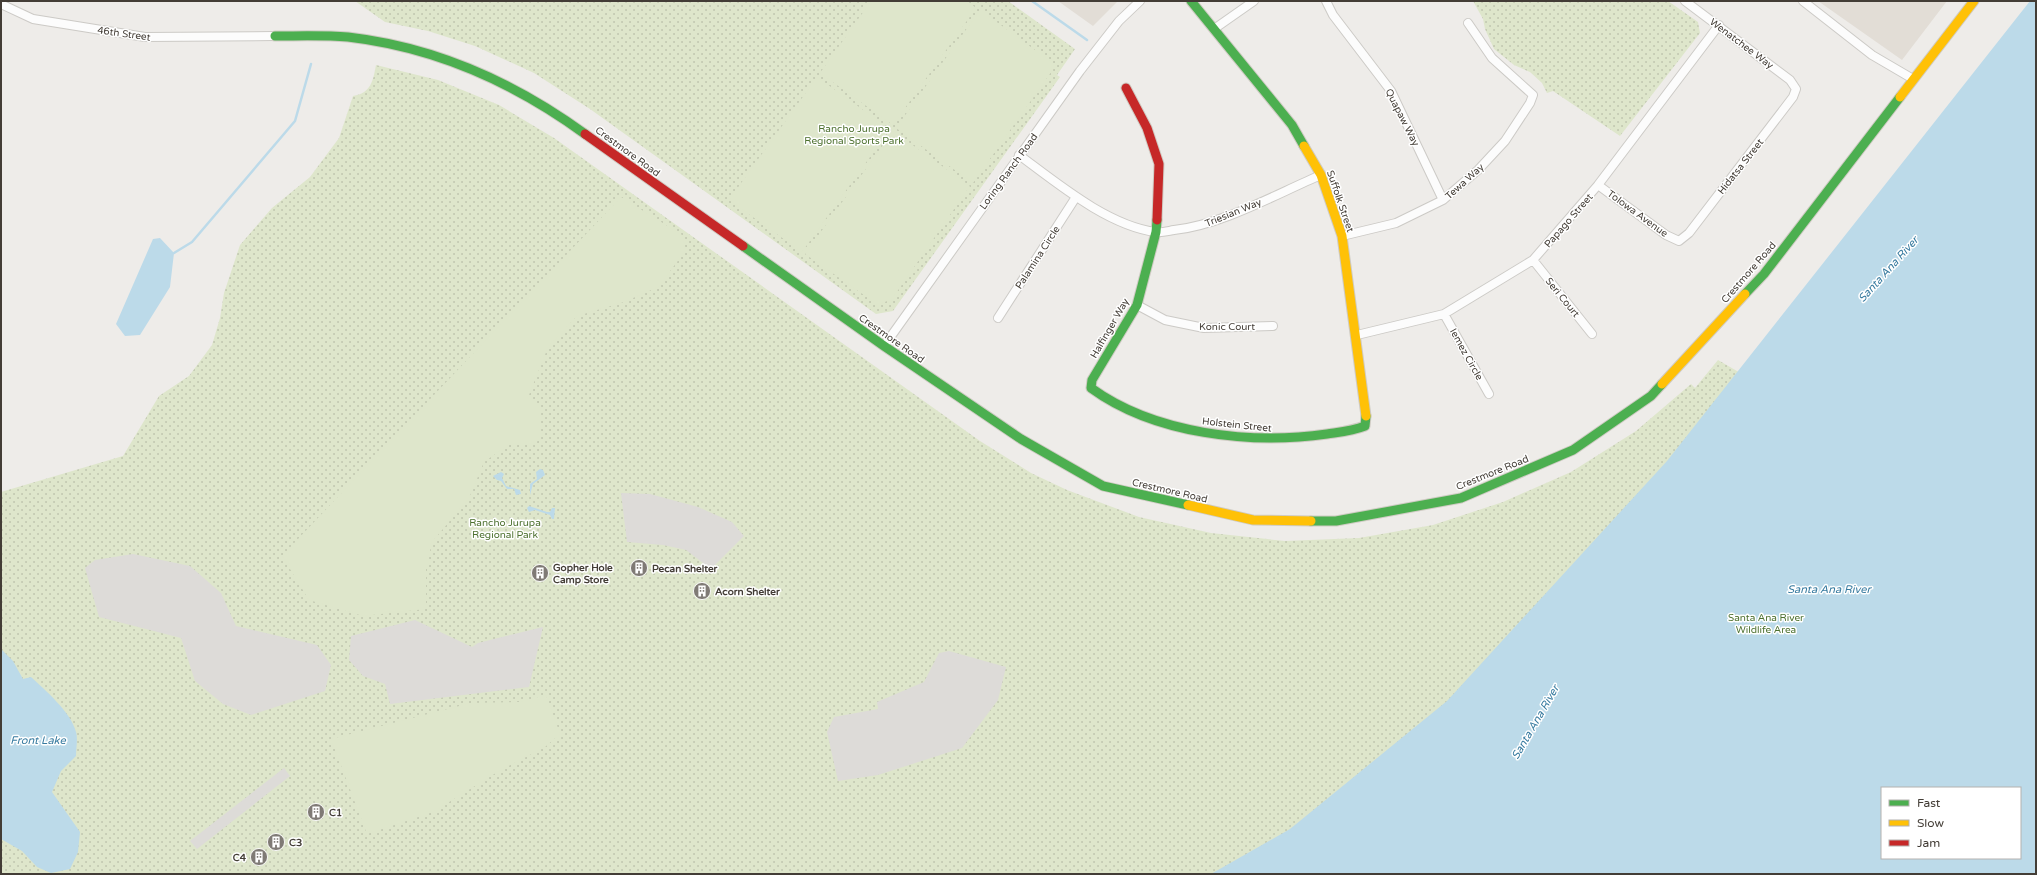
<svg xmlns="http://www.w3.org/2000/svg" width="2037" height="875" font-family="'Varela Round',sans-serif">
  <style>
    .residential { fill: #e2ddd6 }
    .grass { fill: url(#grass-dots) }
    .pitch { fill: #dee6cb }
    .parking { fill: #dddbd8 }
    .water { fill: #bcdae9; fill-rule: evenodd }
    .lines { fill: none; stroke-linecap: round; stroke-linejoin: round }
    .stream { stroke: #bcdae9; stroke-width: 2.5 }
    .street-casing { stroke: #cccac6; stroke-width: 10 }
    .fast-casing { stroke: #cfcbc3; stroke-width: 11 }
    .slow-casing { stroke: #cfcbc3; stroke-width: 11 }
    .jam-casing { stroke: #cfcbc3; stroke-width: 11 }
    .street { stroke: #fcfcfc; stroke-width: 8 }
    .fast { stroke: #4caf50; stroke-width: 9 }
    .slow { stroke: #ffc107; stroke-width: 9 }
    .jam { stroke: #c62828; stroke-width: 9 }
    .labels { text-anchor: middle; stroke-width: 3; stroke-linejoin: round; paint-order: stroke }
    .street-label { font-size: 10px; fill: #433d36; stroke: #fff }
    .park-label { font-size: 10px; fill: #4c702e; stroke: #fff }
    .poi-label { font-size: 10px; font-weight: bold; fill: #433d36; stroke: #fff; text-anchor: start }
    .water-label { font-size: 11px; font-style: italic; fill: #367a9f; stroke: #fff }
  </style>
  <defs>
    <pattern id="grass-dots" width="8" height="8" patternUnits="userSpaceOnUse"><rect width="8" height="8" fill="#dee6cb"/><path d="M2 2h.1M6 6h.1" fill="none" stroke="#c0c6af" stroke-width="1.8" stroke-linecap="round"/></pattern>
  </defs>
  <rect width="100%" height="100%" fill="#eeece9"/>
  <path class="residential" d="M1058 1H1118L1093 26Z
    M1818 1H1947L1902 60Z"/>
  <path class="grass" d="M355 1H1008L1075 49 1057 75 1060 77 893 311 876 314 590 109 534 73 475 46 428 31 385 22Z
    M1473 1H1668L1698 22 1700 33 1620 136 1553 91 1547 93 1542 83 1530 72 1514 65 1494 49 1485 29 1483 19Z
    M376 65 438 80 499 105 554 138 980 441 1031 473 1067 490 1139 517 1211 533 1285 541 1359 538 1433 525 1503 502 1571 472 1636 431 1691 384 1695 388 1718 360 2036 545 1882 788V858L1961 874H1V492L123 456 159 396 189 376 212 345 220 318 224 293 240 245 272 208 310 177 339 138 353 96C371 93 373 81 376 65Z"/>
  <path class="pitch" d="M871 1H967L976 8 893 125 820 73Z
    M980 10 1053 63 1054 68 973 183 896 128Z
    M817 77 890 129 802 252 729 200Z
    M893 131 970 186 892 299 880 304 874 302 805 254Z
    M621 197 682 235 686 250 658 287 624 302 577 316 548 347 529 395 541 410V439L531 445H508L484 462 469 498 432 542 426 569V609L363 616 309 600 282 556Z
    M546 695 560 734 545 747 499 771 433 812 367 834 331 739 471 703 519 702Z"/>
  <path class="parking" d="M621 493 650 494 698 507 732 522 744 536 711 569 686 550 663 545 627 542Z
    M133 554 190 566 221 593 236 626 317 645 331 665 325 691 251 715 223 704 195 681 181 638 99 617 85 568 95 560Z
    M415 620 472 647 478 643 543 627 529 687 390 704 385 684 363 676 349 660 351 636Z
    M949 651 1006 667 998 700 962 748 878 775 838 781 827 732 834 717 878 709 877 702 924 682 939 653Z
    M284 768 290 776 197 849 190 841Z"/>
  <path class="water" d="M2030 1H2036V874H1211L1290 829 1447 701 1667 461ZM1882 788H2020V858H1882Z
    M160 238 174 253 170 287 140 335 125 336 116 324 153 239Z
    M540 469 543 470 545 475 533 484 530 495V484L537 479 536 472Z
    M501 472 504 474 502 478 506 486 520 490 521 494 516 495 514 489H507L501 481 497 480 493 476Z
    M529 506 547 512H550L552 508H555L554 519H552L550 515 535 510 529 512 527 508Z
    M1 649 13 661 23 679 31 677C45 690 71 712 76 732 78 738 76 749 76 756L61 771 52 792 80 832 78 852 70 869 51 873 37 867 22 851 1 839Z"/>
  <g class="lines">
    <path class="stream" d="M1032 1 1087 40
      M174 253 192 242 295 121 311 64"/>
    <g class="street-casing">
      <path id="street" d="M1326 1 1333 15 1391 91 1443 200
        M1803 1 1872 55 1913 79
        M1 4 33 19 145 37 275 36
        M1214 29 1254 1
        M1019 155C1057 183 1108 226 1156 232 1161 233 1168 231 1174 230 1222 225 1276 194 1321 175
        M1598 185 1666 235 1679 241 1689 233 1793 97 1796 89 1790 80 1685 1
        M1342 236 1396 223 1443 200 1478 170 1505 141 1530 103 1533 95 1492 58 1468 23
        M1533 260 1592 334
        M1137 305 1165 320 1204 328 1273 326
        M1444 314 1489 394
        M998 318 1076 197
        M1357 335 1444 314 1533 260 1598 185 1719 25
        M884 346 1080 71 1119 21 1140 1"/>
    </g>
    <g class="fast-casing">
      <path id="fast" d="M1191 1 1292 125 1304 146
        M275 36C299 36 324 35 348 37 435 47 515 83 585 134
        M1157 220 1156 232 1137 305 1092 380 1091 388C1154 434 1251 445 1327 434 1340 432 1352 431 1365 426L1366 416
        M743 246 884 346 1021 439 1103 486 1188 505
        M1745 294 1764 274 1900 97
        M1311 521H1336L1461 498 1573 450 1651 396 1662 384"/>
    </g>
    <g class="slow-casing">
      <path id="slow" d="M1900 97 1974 1
        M1304 146 1321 175 1342 236 1366 416
        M1662 384 1745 294
        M1188 505 1253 520 1311 521"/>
    </g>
    <g class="jam-casing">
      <path id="jam" d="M1126 88 1147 128 1159 164 1157 220
        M585 134 743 246"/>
    </g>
    <use href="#street" class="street"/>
    <use href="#fast" class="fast"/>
    <use href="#slow" class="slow"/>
    <use href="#jam" class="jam"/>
  </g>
  <defs>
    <g id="building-disc" transform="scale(0.9)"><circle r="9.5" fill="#7f7a75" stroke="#fff"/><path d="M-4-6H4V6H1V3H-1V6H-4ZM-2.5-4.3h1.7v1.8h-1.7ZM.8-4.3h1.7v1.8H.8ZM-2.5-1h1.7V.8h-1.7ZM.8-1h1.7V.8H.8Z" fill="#fff"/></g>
  </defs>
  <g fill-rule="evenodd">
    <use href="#building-disc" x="639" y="568"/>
    <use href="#building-disc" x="540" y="573"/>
    <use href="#building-disc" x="702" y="591"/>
    <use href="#building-disc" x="316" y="812"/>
    <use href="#building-disc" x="276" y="842"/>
    <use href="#building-disc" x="259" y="857"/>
  </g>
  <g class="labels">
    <g class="street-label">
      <text transform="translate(124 33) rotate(8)" y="4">46th Street</text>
      <text transform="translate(1742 43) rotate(37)" y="4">Wenatchee Way</text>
      <text transform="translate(1403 117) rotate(63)" y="4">Quapaw Way</text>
      <text transform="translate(628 151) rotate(36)" y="4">Crestmore Road</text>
      <text transform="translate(1740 166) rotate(-52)" y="4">Hidatsa Street</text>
      <text transform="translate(1008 171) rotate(-54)" y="4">Loring Ranch Road</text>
      <text transform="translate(1464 181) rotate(-42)" y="4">Tewa Way</text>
      <text transform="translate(1341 201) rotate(71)" y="4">Suffolk Street</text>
      <text transform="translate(1233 212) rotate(-22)" y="4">Triesian Way</text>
      <text transform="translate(1638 213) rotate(36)" y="4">Tolowa Avenue</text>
      <text transform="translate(1568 220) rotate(-49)" y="4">Papago Street</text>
      <text transform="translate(1037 257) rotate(-57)" y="4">Palamina Circle</text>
      <text transform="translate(1748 272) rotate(-49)" y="4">Crestmore Road</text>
      <text transform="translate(1563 297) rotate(51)" y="4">Seri Court</text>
      <text x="1227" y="330">Konic Court</text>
      <text transform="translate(1109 328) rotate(-60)" y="4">Halfinger Way</text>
      <text transform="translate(892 338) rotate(35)" y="4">Crestmore Road</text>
      <text transform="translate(1467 354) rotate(61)" y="4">Iemez Circle</text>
      <text transform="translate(1237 424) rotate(6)" y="4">Holstein Street</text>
      <text transform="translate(1492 472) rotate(-22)" y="4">Crestmore Road</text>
      <text transform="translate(1170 490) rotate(13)" y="4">Crestmore Road</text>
    </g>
    <g class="park-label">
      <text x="854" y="132">Rancho Jurupa<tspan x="854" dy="12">Regional Sports Park</tspan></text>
      <text x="505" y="526">Rancho Jurupa<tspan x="505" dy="12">Regional Park</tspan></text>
      <text x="1766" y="621">Santa Ana River<tspan x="1766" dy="12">Wildlife Area</tspan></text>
    </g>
    <g class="poi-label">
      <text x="553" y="571">Gopher Hole<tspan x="553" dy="12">Camp Store</tspan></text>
      <text x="652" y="572">Pecan Shelter</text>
      <text x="715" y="595">Acorn Shelter</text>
      <text x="329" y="816">C1</text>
      <text x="289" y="846">C3</text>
      <text x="246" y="861" text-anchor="end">C4</text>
    </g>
    <g class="water-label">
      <text transform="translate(1888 269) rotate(-48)" y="4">Santa Ana River</text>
      <text x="1829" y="593">Santa Ana River</text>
      <text transform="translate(1535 722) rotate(-60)" y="4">Santa Ana River</text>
      <text x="38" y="744">Front Lake</text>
    </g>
  </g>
  <rect width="2037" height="875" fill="none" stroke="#433d36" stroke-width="4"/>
  <rect x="1881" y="787" width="140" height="72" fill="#ffffff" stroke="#b4b1af"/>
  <rect x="1889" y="800" width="20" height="6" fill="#4caf50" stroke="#b4b1af"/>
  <text x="1917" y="807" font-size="12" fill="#433d36">Fast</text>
  <rect x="1889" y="820" width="20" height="6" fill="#ffc107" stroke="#b4b1af"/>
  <text x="1917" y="827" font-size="12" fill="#433d36">Slow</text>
  <rect x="1889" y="840" width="20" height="6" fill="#c62828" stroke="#b4b1af"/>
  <text x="1917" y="847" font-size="12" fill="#433d36">Jam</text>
</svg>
